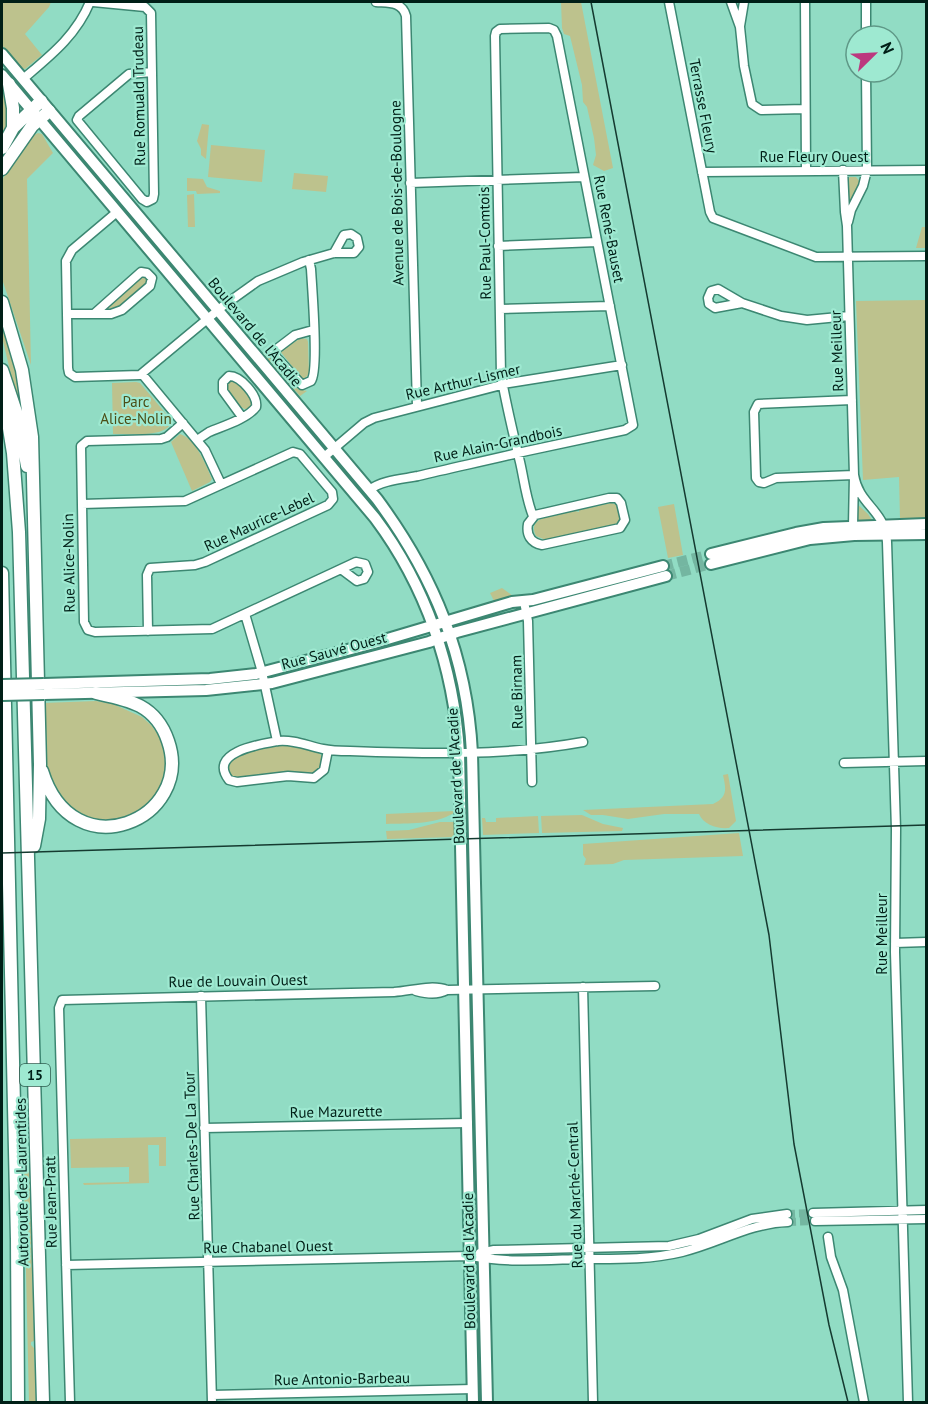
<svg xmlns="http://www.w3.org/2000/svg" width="928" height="1404" font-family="'PT Sans',sans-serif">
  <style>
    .green { fill: #bdc28d }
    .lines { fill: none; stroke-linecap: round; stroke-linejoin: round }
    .minor-tunnel { stroke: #74b6a1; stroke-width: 8; stroke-dasharray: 8 4; stroke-linecap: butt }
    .major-tunnel { stroke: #74b6a1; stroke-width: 10; stroke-dasharray: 10 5; stroke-linecap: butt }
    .minor-casing { stroke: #3c8772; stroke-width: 11 }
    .major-casing { stroke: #3c8772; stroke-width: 14 }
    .highway-casing { stroke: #3c8772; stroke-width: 15 }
    .minor { stroke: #fff; stroke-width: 8 }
    .major { stroke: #fff; stroke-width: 10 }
    .highway { stroke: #fff; stroke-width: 12 }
    .rail { stroke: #153a30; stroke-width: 1.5 }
    .major-bridge-casing { stroke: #3c8772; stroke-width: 14; stroke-linecap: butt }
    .major-bridge { stroke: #fff; stroke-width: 10 }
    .labels { text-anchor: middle; stroke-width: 4.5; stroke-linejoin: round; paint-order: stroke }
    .shield { fill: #9ee9d1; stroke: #2f5c4f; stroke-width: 1.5 }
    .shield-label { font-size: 14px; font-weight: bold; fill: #001f17 }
    .street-label { font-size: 15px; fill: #001f17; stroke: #9ee9d1 }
    .park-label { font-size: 15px; fill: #4b4e17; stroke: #9ee9d1 }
  </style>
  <rect width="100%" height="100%" fill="#91dcc4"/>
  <path class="green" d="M2 2H51L49 7 25 34 42 55 25 69 21 68 2 45Z
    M561 2H581L613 168 604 171 593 165 596 155 594 138 587 107 583 102 582 85 570 36 564 34 562 28Z
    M2 90C11 107 10 124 2 142Z
    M202 124 209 125 206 159 201 155V149L197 141Z
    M38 133 42 134 53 153 27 179 31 365 2 279V181L9 166 32 136Z
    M211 145 265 150 262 182 208 177Z
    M294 173 328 176 326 192 292 189Z
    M850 177H856L860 182 850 204 848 203V179Z
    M187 178 203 179 207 187 220 191V193L197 194 196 191H187Z
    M194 194 195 227H188L187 195Z
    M126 213 142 228 191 287 190 288 183 283Z
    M922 227H926V248H916Z
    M144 276 148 280 147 283 119 306 107 309 106 308Z
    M926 300V518L900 519 899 477 863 480 856 301Z
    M2 308 12 338 25 433 2 337Z
    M301 338 307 339 308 342 309 374 303 380 280 351Z
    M235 342 241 346 307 424 305 425 234 343Z
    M270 346V356L287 379 298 389 307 391 300 396 262 354Z
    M233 380 237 381 253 401V404L249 410C238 409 227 393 226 383Z
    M136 382 140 383 172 421C166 439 130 433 113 434L112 383Z
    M180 434C196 439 206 465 212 479L210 482 192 491 171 442Z
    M611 503 617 505 620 518 616 524 546 540 536 536C525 515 561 514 575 511L579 512V510Z
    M856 503 868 514 872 520 858 521Z
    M674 504 683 555 668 558 658 507Z
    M502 588 513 596 494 601 490 593Z
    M96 701 113 704 142 717 152 726 159 736 165 751 167 765 163 792 135 817 92 822 63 805 46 770 43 703Z
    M278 744C292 745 314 746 323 757V766L316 774 244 779C234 778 228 777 228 766L237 754Z
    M728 774 736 821 729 828C717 829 704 825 699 814H664L628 819 603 815H591L583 810 713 804C728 797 726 789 723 775Z
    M454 811V813C433 825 409 823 386 824V814Z
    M582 815 603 824 623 828 622 831 542 833 541 816Z
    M538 816 539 833 483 835 482 818H485L486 822H496V818Z
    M440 822H454V837L387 839 386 831 409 830Z
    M739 833 743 856 624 860 613 864 584 865 586 859 583 855V844Z
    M470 1025 474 1050 477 1147 472 1105Z
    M166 1137V1166H159V1145H148L149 1183 84 1185 83 1183 129 1182V1167L71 1168 70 1139Z
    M27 1157 29 1160 34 1333V1341L31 1342V1345L34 1348 36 1402H29L24 1185 25 1159Z
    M476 1312 480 1347 482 1402H478Z"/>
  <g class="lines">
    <path class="minor-tunnel" d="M787 1214 813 1213
      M788 1222 815 1221"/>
    <path class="major-tunnel" d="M663 566 711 554
      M666 576 711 564"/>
    <g class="minor-casing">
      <path id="minor" d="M93 2 145 7 151 13 154 194 153 199 147 202 142 199 77 120 79 116 129 74 152 72
        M376 2C388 3 402 1 406 16L417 406
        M669 2 710 212 713 218 816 257 926 256
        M731 2 740 27 744 66 752 104 761 110 805 109
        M805 2 806 170
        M866 2V36
        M740 26 744 2
        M23 79C50 56 76 36 90 2
        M843 170 845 212 847 226 854 475 853 526
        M702 172 926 170
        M410 183 584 177
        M117 212 72 250 66 261 68 368 69 373 75 377 140 375 223 306 258 281 303 262 334 253H354L359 247 357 238 351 234 344 235 334 253
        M848 222 851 210 863 186 867 170 866 72
        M498 246 597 242
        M309 260 311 269C312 287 319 371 311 381L302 385 276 357 274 351 295 335 313 330
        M742 303 715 308 709 304 708 298 711 291 718 289 742 303 781 316 807 320 849 316
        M500 309 610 306
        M67 314H111L122 310 150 286 152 278 147 273 141 272 95 313
        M142 374 205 450 221 484
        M852 400 758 404 754 412 756 478 759 482 764 483 776 478 854 475
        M183 423 167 437 161 439 87 441 81 446 84 622 88 630 95 632 212 629 356 562 365 564 368 572 364 579 357 581 341 569
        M197 440 209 432C223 426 247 419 256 407 258 396 241 376 229 376L223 382V391L242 417
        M324 457 364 423 374 418 509 383 622 365
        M854 475C859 506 885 509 887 542L896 829 895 952 908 1402
        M369 490C382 480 403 479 418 476 451 468 485 461 518 453L527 451 625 430 633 425 557 36 554 30 549 28 500 29 496 32 495 36 501 375C506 404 513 433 520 462 524 479 526 499 533 516
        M609 498H617L621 503 625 520 620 528 542 545C531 543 526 535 528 524L535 515Z
        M82 504 185 501 293 452 300 454 332 492 333 499 328 505 205 562 195 565 150 568 147 575 148 631
        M524 602 528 621 532 782
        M245 614 262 672 277 741
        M328 750 324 770 314 778 288 776 237 782 229 780C207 752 261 744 278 741 293 739 308 746 323 749 332 751 341 751 350 751 428 754 506 756 583 742
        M844 763 926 761
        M895 943 926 942
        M583 987 593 1402
        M416 991C428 994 437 995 447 990
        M201 996 212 1402
        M204 1128 468 1123
        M813 1213 926 1210
        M815 1221 926 1219
        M828 1237 831 1257 843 1290 864 1402
        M480 1253 494 1250 669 1246 699 1239 752 1219 787 1214
        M66 1265 471 1256C507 1263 544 1260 581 1259 615 1259 649 1260 682 1252 719 1243 750 1223 788 1222
        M212 1395 473 1389
        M70 1402 59 1008 62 1000 394 992C411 991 432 984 447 990L655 986"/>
    </g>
    <g class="major-casing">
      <path id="major" d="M2 54 377 499C434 576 467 656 472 753L487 1402
        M2 75 375 518C426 586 454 668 459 753L473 1402
        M711 554 796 533 824 528 926 524
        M711 564 810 539 854 535 926 534
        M44 684 210 679 256 674 374 643 512 602 533 600 663 566
        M44 694 206 690 272 683 429 642 457 632 666 576"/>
    </g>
    <g class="highway-casing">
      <path id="highway" d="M9 84 13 108V128
        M2 148 13 128 41 101
        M2 169 32 126 49 111
        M2 302 22 370 32 437 40 764 39 819 34 846
        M2 370 19 421 27 466
        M2 385 13 453 19 532 43 1402
        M2 573 17 1239 18 1402
        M42 771C73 872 195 819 168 741 163 726 153 713 140 706 127 699 110 696 96 693"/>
    </g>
    <use href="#minor" class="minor"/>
    <use href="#major" class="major"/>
    <use href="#highway" class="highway"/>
    <path class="rail" d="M591 2 769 935 794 1144 829 1325 848 1402
      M2 853 926 825"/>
    <g class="major-bridge-casing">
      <path id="major-bridge" d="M2 685 44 684
        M2 695 44 694"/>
    </g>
    <use href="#major-bridge" class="major-bridge"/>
  </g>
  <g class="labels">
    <rect class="shield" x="20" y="1064" width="30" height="22" rx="4.5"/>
    <g class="shield-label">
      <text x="35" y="1080">15</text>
    </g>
    <g class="street-label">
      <text transform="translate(139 96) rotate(-91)" y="5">Rue Romuald Trudeau</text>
      <text transform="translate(703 106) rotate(79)" y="5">Terrasse Fleury</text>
      <text x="814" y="162">Rue Fleury Ouest</text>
      <text transform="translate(397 193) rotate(-91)" y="5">Avenue de Bois-de-Boulogne</text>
      <text transform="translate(609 229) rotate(79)" y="5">Rue René-Bauset</text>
      <text transform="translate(485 243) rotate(-91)" y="5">Rue Paul-Comtois</text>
      <text transform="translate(255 332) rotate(50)" y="5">Boulevard de l'Acadie</text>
      <text transform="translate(837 351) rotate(-92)" y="5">Rue Meilleur</text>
      <text transform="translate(463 382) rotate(-13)" y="5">Rue Arthur-Lismer</text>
      <text transform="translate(498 444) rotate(-12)" y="5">Rue Alain-Grandbois</text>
      <text transform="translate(259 522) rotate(-25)" y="5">Rue Maurice-Lebel</text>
      <text transform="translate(69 563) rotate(-91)" y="5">Rue Alice-Nolin</text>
      <text transform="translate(334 651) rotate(-15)" y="5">Rue Sauvé Ouest</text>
      <text transform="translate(517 692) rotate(-91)" y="5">Rue Birnam</text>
      <text transform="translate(456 776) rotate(-93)" y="5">Boulevard de l'Acadie</text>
      <text transform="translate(882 934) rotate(-90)" y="5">Rue Meilleur</text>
      <text transform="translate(238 981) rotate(-1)" y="5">Rue de Louvain Ouest</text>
      <text transform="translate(336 1112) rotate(-1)" y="5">Rue Mazurette</text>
      <text transform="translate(192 1146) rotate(-92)" y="5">Rue Charles-De La Tour</text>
      <text transform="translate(22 1182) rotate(-91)" y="5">Autoroute des Laurentides</text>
      <text transform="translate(575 1195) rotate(-92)" y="5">Rue du Marché-Central</text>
      <text transform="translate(51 1202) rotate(-91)" y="5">Rue Jean-Pratt</text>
      <text transform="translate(268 1247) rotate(-1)" y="5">Rue Chabanel Ouest</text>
      <text transform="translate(469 1261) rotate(-91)" y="5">Boulevard de l'Acadie</text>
      <text transform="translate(342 1379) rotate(-1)" y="5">Rue Antonio-Barbeau</text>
    </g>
    <g class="park-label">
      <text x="136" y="407">Parc<tspan x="136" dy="17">Alice-Nolin</tspan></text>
    </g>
  </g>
  <rect width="928" height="1404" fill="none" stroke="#001f17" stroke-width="6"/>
  <g transform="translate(874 54) rotate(66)"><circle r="28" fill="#9ee9d1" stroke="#5f9887" stroke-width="1.5"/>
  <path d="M0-4.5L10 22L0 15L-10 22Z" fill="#bc387e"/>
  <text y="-9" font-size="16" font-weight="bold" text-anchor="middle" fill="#001f17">N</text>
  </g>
</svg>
